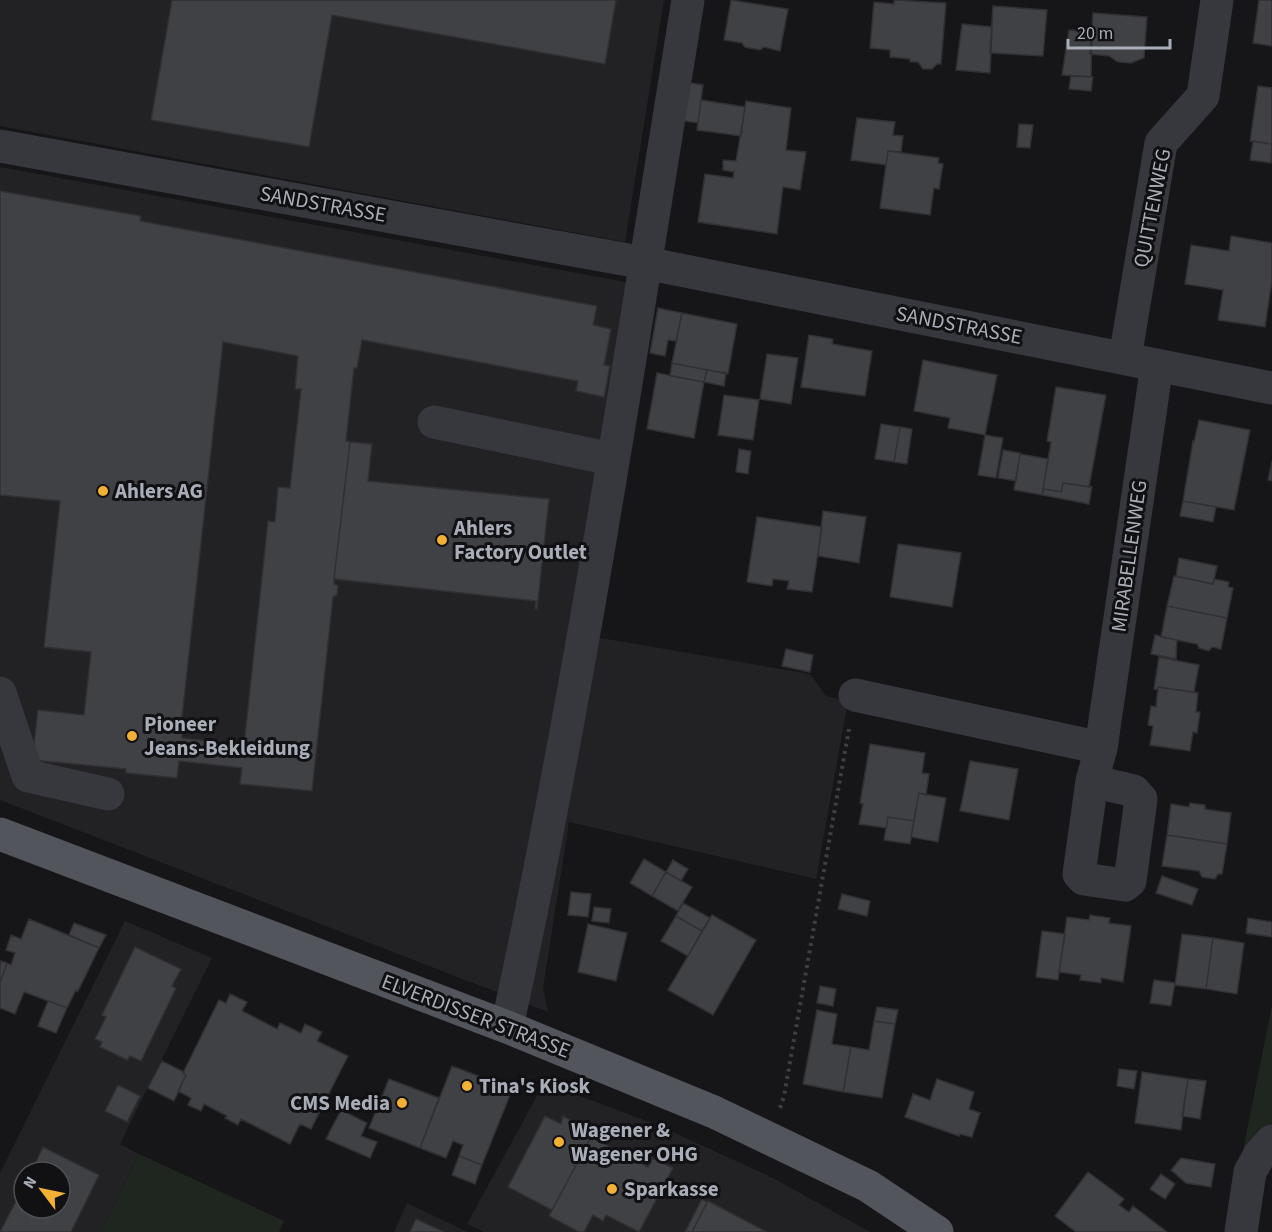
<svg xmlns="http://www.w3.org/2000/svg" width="1272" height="1232" font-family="'Source Sans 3',sans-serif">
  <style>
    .built { fill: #222225; fill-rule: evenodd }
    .green { fill: #1e261f }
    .building { fill: #404145; stroke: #303034; stroke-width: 1.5; fill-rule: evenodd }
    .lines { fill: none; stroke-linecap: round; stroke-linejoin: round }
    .path { stroke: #3d3f44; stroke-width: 4; stroke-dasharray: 3 4.5; stroke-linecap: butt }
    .minor { stroke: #37383d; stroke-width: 33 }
    .major { stroke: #53555c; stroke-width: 33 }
    .poi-dot { fill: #f2b134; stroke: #111113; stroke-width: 2 }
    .labels { text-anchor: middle; stroke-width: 6; stroke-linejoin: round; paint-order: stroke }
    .street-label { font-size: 21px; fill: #a8adb8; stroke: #111113 }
    .poi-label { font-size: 21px; font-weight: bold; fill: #a8adb8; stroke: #111113; text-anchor: start }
  </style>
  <rect width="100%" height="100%" fill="#161618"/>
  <path class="built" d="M0 0H664L625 242 0 126Z
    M0 167 653 287 595 637 810 674 826 696 848 701 816 879 569 822 543 988 548 1012 0 800Z
    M125 921 212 958 120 1144 139 1154 101 1232H0V1173ZM24 1172H60V1208H24Z
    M544 1083 655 1124 771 1177 870 1232H484L467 1224Z
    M407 1203 468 1232H394Z"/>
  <path class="green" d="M1272 1005V1125L1241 1160Z
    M139 1154 284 1221 279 1232H101Z"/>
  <path class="building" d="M172 0H616L605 64 332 15 309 147 151 120Z
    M731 0 788 9 780 51 764 47 760 50 745 47 742 43 724 40Z
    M894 0 946 3 941 64H937L932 69H923L918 62H910V59L890 57V50L870 48 874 2 894 4Z
    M1259 0H1272V46L1253 43Z
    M993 6 1047 10 1043 56 990 53Z
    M1093 13 1147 17 1144 58 1131 63 1118 62 1109 56 1090 54Z
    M962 24 992 27 990 73 956 70Z
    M1069 30 1092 31 1091 77 1062 75Z
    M1071 76 1093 77 1091 91 1069 89Z
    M684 82 703 85 698 123 679 120Z
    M1258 86 1272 88V144L1250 141Z
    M701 100 745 107 741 136 697 130Z
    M746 101 791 108 786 150 806 152 800 190 783 187 777 234 698 222 705 174 733 178 734 172 723 170V160L736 161Z
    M857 118 895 122 893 135 903 136 901 152 888 151 886 165 851 160Z
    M1019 124 1033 125 1030 148 1017 147Z
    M1253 141 1272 144 1271 163 1250 160Z
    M888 151 939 158 938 163 943 164 939 189 934 188 930 215 880 208Z
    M0 191 141 216 140 221 597 306 593 325 611 329 604 365 610 366 604 397 576 391 578 381 362 340 357 368H354L346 441 350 442 334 579V584L338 586 337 595 333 597 312 791 240 784 242 768 179 761 177 778 126 773V769L32 760 38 710 84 715 91 652 44 647 60 501 0 495ZM223 342 298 356 295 389H301L290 488 278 487 275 522 268 521 244 745 182 738 183 727H181Z
    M1231 236 1272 243V280L1265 327 1218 320 1223 290 1185 284 1191 245 1229 251Z
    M658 308 682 313 676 341 668 340 665 356 650 353Z
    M682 313 737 324 728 374 672 363Z
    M809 335 833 339 832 344 872 351 865 396 801 387Z
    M767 354 798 358 791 404 760 399Z
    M923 360 997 375 985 435 948 428 950 418 914 411Z
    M672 363 707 370 704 382 670 376Z
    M707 370 726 373 724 386 704 382Z
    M657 373 704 382 694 438 647 429Z
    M1056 387 1106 395 1089 487 1063 483 1061 492 1043 489 1051 442 1047 441Z
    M724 395 759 400 753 440 718 435Z
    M1199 420 1250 430 1234 510 1183 501 1193 441 1194 442Z
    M881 424 900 427 894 462 875 459Z
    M900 427 912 429 907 464 894 462Z
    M985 435 1003 438 996 478 978 475Z
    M350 442 372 444 368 481 549 499 537 609H535L536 601 334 579Z
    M739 449 751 451 748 474 736 472Z
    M1003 450 1020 453 1016 481 998 478Z
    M1020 454 1048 459 1042 495 1014 490Z
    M1272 461V481L1268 480Z
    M1063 483 1092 487 1089 504 1042 495 1044 489 1061 492Z
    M1183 501 1216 507 1213 522 1180 516Z
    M823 511 866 517 859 563 818 556Z
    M757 517 822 527 812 592 787 589 789 581 773 579 772 586 747 582Z
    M898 544 961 553 952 607 890 597Z
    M1179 558 1217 566 1213 584 1176 576Z
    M1174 576 1213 584 1214 579 1229 582 1228 587 1233 588 1227 618 1167 606Z
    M1167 606 1227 618 1221 649 1212 647 1209 651 1199 648 1197 644 1161 637Z
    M1155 635 1177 640 1176 659 1151 654Z
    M786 649 813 655 810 672 782 666Z
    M1159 657 1199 665 1194 692 1158 687V690L1154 689Z
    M1158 687 1198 693 1196 712H1200L1197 733 1193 732 1190 751 1150 745 1153 726 1148 725 1151 706 1156 707Z
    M870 744 925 753 922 773 929 774 926 795 919 793 914 821 888 817 886 828 859 824 863 804 860 803Z
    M970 761 1018 769 1009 820 960 811Z
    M919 793 946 798 938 842 911 837Z
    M1190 803 1205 805V809L1231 813 1227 844 1167 835 1171 804 1189 807Z
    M888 817 914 821 910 844 884 840Z
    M1167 835 1227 844 1222 874H1218L1215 879 1202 877 1199 871 1162 866Z
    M644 859 666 872 652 896 630 883Z
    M673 860 688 869 681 881 666 872Z
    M666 872 692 887 678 911 652 896Z
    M1162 876 1198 889 1192 905 1156 893Z
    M571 892 591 894 588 917 568 915Z
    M842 894 870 901 867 916 838 909Z
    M683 903 710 918 702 931 676 916Z
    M594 907 611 909 609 923 592 921Z
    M712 915 756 940 713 1015 668 990Z
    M1090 915 1110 918 1109 923 1131 926 1123 982 1101 978V983L1080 980 1081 975 1059 972 1067 917 1089 920Z
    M676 916 702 931 688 956 661 941Z
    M1248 918 1272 922V937L1246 933Z
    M29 919 99 948 78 991 76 990 67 1008 24 992 15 1014 0 1008V983L7 963 11 965 15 953 6 950 11 935 21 939Z
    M74 923 106 935 99 948 69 935Z
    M588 924 627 933 616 981 578 972Z
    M1042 931 1065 934 1058 980 1036 977Z
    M1182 934 1213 938 1206 989 1175 985Z
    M1213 938 1244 943 1237 994 1206 989Z
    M135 947 181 969 172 986 176 988 141 1061 130 1056 127 1060 100 1047 102 1042 95 1039 106 1017 102 1015Z
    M1 961 7 963 0 983V965Z
    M1154 980 1175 983 1171 1006 1150 1003Z
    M820 986 836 989 833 1006 817 1003Z
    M230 994 247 1002 242 1011 277 1029 280 1023 301 1033 305 1024 322 1032 317 1041 348 1056 311 1129 300 1124 290 1144 241 1119 238 1125 225 1118 227 1116 204 1104 201 1111 188 1105 191 1098 178 1091 186 1075 183 1073 219 1000 226 1003Z
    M48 1001 67 1008 56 1033 38 1026Z
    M877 1007 898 1010 895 1024 874 1021Z
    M817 1010 837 1014 832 1044 851 1047 843 1092 803 1084Z
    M874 1021 895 1024 882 1098 843 1092 851 1047 869 1050Z
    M162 1061 184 1072 183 1073 186 1075 174 1101 148 1088Z
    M452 1066 489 1080 490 1077 514 1085 482 1165 459 1156 463 1145 453 1141 446 1158 420 1148Z
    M1119 1069 1137 1071 1134 1089 1117 1086Z
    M1142 1072 1188 1079 1181 1130 1135 1123Z
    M389 1079 439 1098 420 1148 369 1128Z
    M937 1079 974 1092 969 1109 980 1113 972 1137 960 1134 959 1136 905 1117 913 1094 930 1100Z
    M1188 1079 1206 1081 1200 1119 1182 1116Z
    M118 1085 140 1096 127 1122 105 1111Z
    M341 1110 367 1123 361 1136 377 1142 370 1158 326 1139Z
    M545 1116 561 1124 563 1116 579 1125 574 1131 590 1139 552 1210 508 1187Z
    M591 1137 648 1167 653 1158 673 1168 639 1232 606 1215 603 1221 593 1215 584 1232H579L549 1216Z
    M43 1147 99 1175 71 1232H0L24 1186V1208H60V1172H31Z
    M459 1156 482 1165 475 1184 452 1175Z
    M1181 1158 1215 1164 1211 1187 1186 1183 1171 1170Z
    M1088 1172 1124 1199 1119 1205 1129 1212 1133 1206 1167 1232H1076L1055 1216Z
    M1161 1174 1175 1184 1165 1199 1150 1189Z
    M702 1199 707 1202 692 1232H685Z
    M708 1201 767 1232H692Z
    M416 1219 444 1232H410Z"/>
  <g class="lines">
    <path class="path" d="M780 1108 784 1096 849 729"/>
    <path class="minor" d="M0 146 645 263 1272 388
      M1125 358 1161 143 1203 96 1217 0
      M434 422 612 459
      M0 693 28 776 108 794
      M855 695 1101 748
      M1092 781 1134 791 1141 799 1130 881 1125 885 1084 879 1079 874 1092 781 1101 748 1157 365
      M507 1027C581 688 632 343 688 0
      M1241 1232 1250 1172 1260 1154 1272 1141"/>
    <path class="major" d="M0 834 507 1027 714 1112 868 1186 937 1232"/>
  </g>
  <g class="poi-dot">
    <circle cx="103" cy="491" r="6"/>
    <circle cx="442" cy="540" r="6"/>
    <circle cx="132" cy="736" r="6"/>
    <circle cx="467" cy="1086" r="6"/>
    <circle cx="402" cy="1103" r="6"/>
    <circle cx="559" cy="1142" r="6"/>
    <circle cx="612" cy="1189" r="6"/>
  </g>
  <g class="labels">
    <g class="street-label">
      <text transform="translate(323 204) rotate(10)" y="7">SANDSTRASSE</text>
      <text transform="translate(1152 208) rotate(-79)" y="7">QUITTENWEG</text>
      <text transform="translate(959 325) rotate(11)" y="7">SANDSTRASSE</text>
      <text transform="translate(1129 556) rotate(-82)" y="7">MIRABELLENWEG</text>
      <text transform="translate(476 1016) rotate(21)" y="7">ELVERDISSER STRASSE</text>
    </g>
    <g class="poi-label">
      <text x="115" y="498">Ahlers AG</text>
      <text x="454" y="535">Ahlers<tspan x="454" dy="24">Factory Outlet</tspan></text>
      <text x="144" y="731">Pioneer<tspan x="144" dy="24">Jeans-Bekleidung</tspan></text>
      <text x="479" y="1093">Tina's Kiosk</text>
      <text x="390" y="1110" text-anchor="end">CMS Media</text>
      <text x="571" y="1137">Wagener &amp;<tspan x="571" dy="24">Wagener OHG</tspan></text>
      <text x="624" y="1196">Sparkasse</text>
    </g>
  </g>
  <g transform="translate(42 1190) rotate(302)"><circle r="28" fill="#111113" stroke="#4d4f55" stroke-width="1.5"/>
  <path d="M0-4.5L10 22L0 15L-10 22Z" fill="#f2b134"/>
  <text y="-9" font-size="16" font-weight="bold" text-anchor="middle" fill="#a8adb8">N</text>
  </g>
  <path d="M1068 39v9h102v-9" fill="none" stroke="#a8adb8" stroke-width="3"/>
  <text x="1077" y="39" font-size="18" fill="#a8adb8" stroke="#111113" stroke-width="4.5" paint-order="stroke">20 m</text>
</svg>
